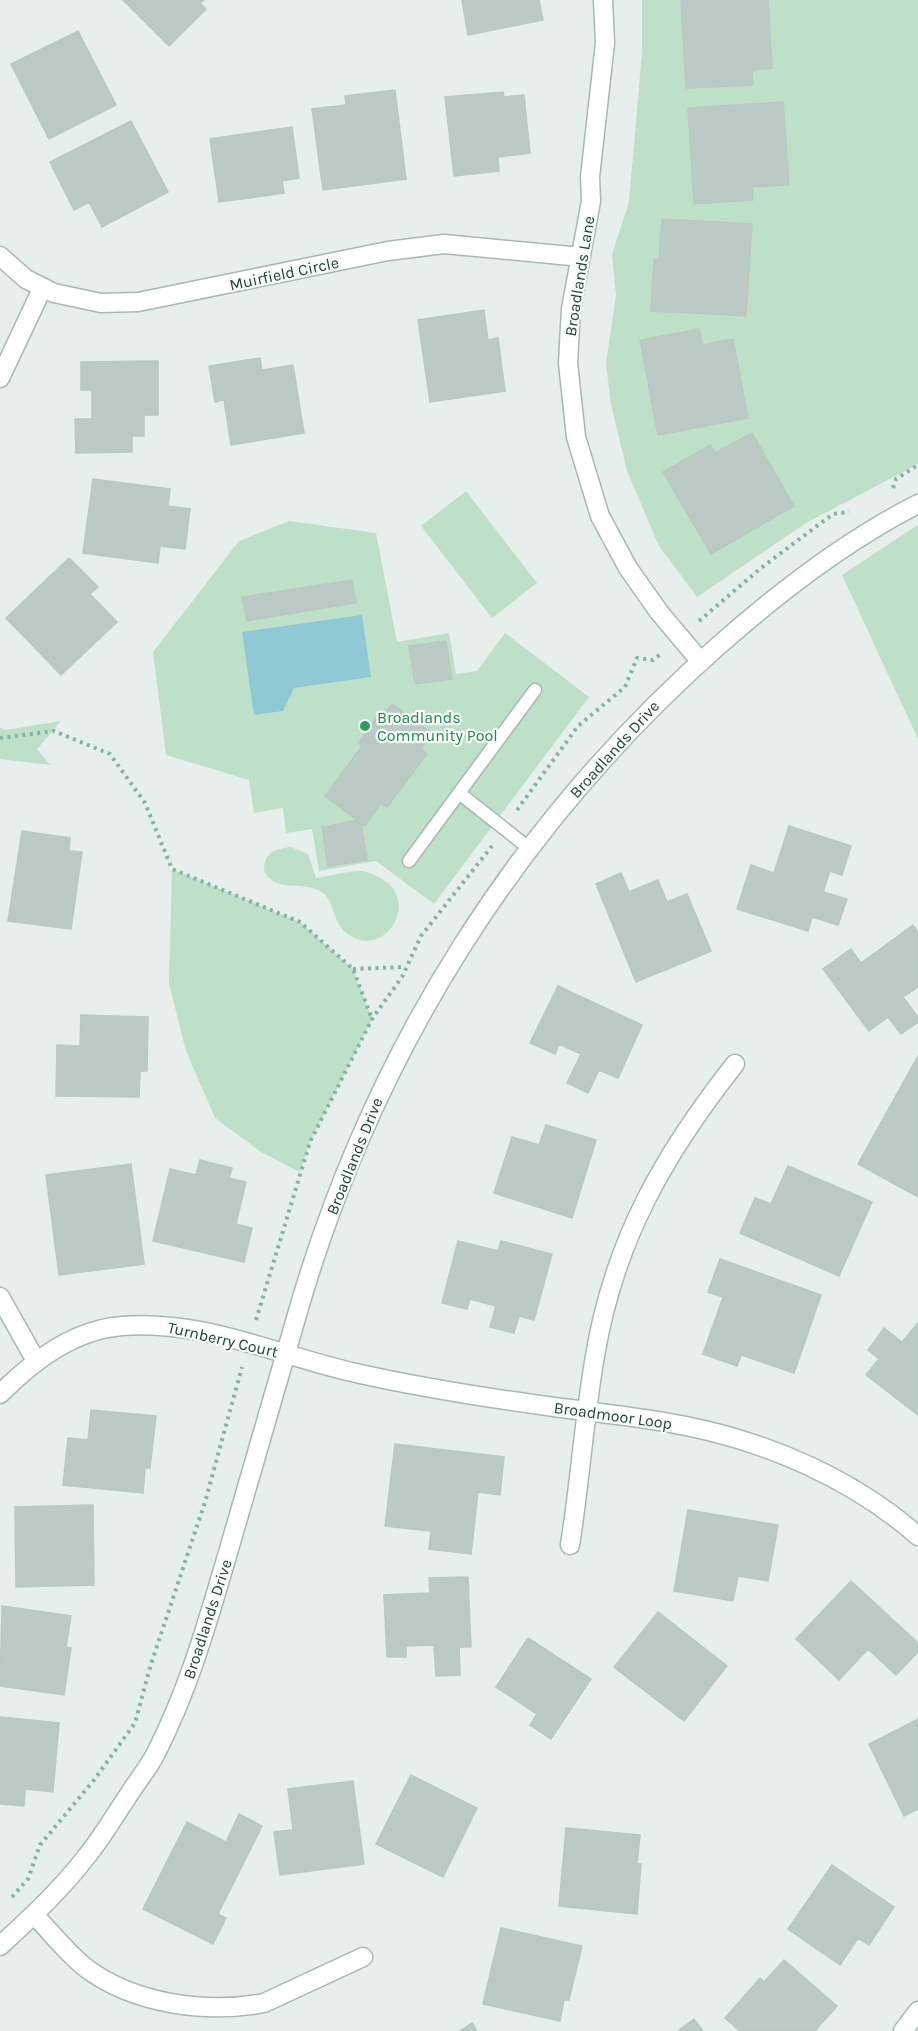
<svg xmlns="http://www.w3.org/2000/svg" width="918" height="2031" font-family="Karla,sans-serif">
  <style>
    .green { fill: #bfe0c8 }
    .water { fill: #8ec9d4 }
    .building { fill: #bbcac4; stroke: #b8c9c2; stroke-width: 1.5 }
    .lines { fill: none; stroke-linecap: round; stroke-linejoin: round }
    .lane-casing { stroke: #a8b8b2; stroke-width: 15 }
    .street-casing { stroke: #a8b8b2; stroke-width: 21 }
    .path { stroke: #86b3a5; stroke-width: 4; stroke-dasharray: 3 4.5; stroke-linecap: butt }
    .lane { stroke: #fff; stroke-width: 12 }
    .street { stroke: #fff; stroke-width: 18 }
    .leisure-dot { fill: #2e9e5b; stroke: #f7fbf9; stroke-width: 2 }
    .labels { text-anchor: middle; stroke-width: 4.5; stroke-linejoin: round; paint-order: stroke }
    .street-label { font-size: 16px; fill: #24423a; stroke: #f7fbf9 }
    .leisure-label { font-size: 16px; fill: #27864d; stroke: #f7fbf9; text-anchor: start }
  </style>
  <rect width="100%" height="100%" fill="#e6efeb"/>
  <path class="green" d="M642 0H918V464L806 523 697 597 659 546 627 471 611 405 606 363 616 295 612 254 629 202 642 52Z
    M466 491 537 583 492 618 421 526Z
    M289 521 376 533 397 642 449 633 456 674 477 671 505 633 589 697 434 904 376 861 319 871 312 829 286 833 283 808 254 813 249 780 166 755 153 652 239 541Z
    M918 525V739L842 575Z
    M61 721 37 749 50 765 0 759V728L6 730Z
    M291 847 308 854 316 878C330 876 346 871 361 871 368 871 376 876 382 879 420 901 386 959 349 935 330 922 337 901 320 891 300 880 277 894 264 871 264 852 275 849 291 847Z
    M172 869 300 922 353 969 372 1019 310 1142 300 1172 261 1152 215 1118 186 1051 169 983Z"/>
  <path class="water" d="M362 615 371 677 294 688 283 711 254 715 242 632Z"/>
  <path class="building" d="M123 0H204L200 3 206 9 169 46Z
    M462 0H539L543 20 468 35Z
    M681 0H768L772 68 752 70 753 85 686 88Z
    M78 31 116 105 49 139 11 64Z
    M395 90 406 179 323 190 312 109 346 105 345 96Z
    M503 92 504 97 524 95 530 153 498 157 499 171 454 176 445 97Z
    M783 102 789 185 752 187 753 200 694 204 688 108Z
    M131 121 168 192 102 227 89 202 74 210 50 162Z
    M292 127 299 178 282 181 284 193 219 202 210 139Z
    M662 219 752 224 746 316 651 311 654 259H659Z
    M484 310 488 340 498 338 505 391 430 402 418 320Z
    M699 329 702 345 733 339 748 418 658 435 640 340Z
    M260 358 262 370 293 365 304 433 231 445 224 400 215 402 209 366Z
    M158 361V415H144V436H132V452L76 453 75 419H92V390H81V362Z
    M752 433 794 506 711 554 663 472 710 445 715 453Z
    M93 479 170 489 168 506 190 509 185 549 160 546 158 563 83 553Z
    M69 558 98 587 90 594 117 622 61 675 6 618Z
    M352 580 356 603 247 621 242 597Z
    M446 641 452 679 415 684 409 646Z
    M392 704 432 733 421 749 427 754 387 807 381 803 365 826 325 796 362 746 358 743 379 715 382 718Z
    M358 820 361 822 367 860 328 866 322 827Z
    M789 826 851 846 842 875 830 871 823 892 847 899 838 925 812 917 808 931 737 909 751 865 774 873Z
    M22 831 70 838 69 851 82 852 71 929 8 921Z
    M621 873 629 892 658 880 667 902 687 894 711 951 636 982 596 884Z
    M913 925 918 932V987L903 997 918 1017V1022L901 1034 888 1017 869 1031 823 969 851 949 861 963Z
    M558 986 642 1025 618 1078 599 1070 588 1093 567 1083 581 1054 559 1044 555 1054 530 1043Z
    M81 1015 148 1017 147 1071H140L139 1097 56 1096 57 1045 80 1046Z
    M918 1056V1197L858 1164Z
    M546 1125 596 1140 572 1218 494 1193 512 1137 539 1145Z
    M200 1160 232 1168 229 1178 246 1182 236 1224 252 1228 244 1262 153 1241 170 1169 196 1175Z
    M131 1164 144 1264 59 1275 46 1175Z
    M788 1166 872 1202 839 1276 740 1233 755 1198 771 1204Z
    M458 1241 498 1251 501 1241 552 1254 534 1320 519 1316 514 1333 490 1327 496 1306 470 1299 467 1309 442 1303Z
    M720 1259 821 1295 794 1373 741 1355 737 1366 703 1354 723 1297 708 1292Z
    M918 1323V1415L866 1375 879 1359 868 1350 884 1328 902 1342Z
    M91 1410 156 1416 150 1468H145L143 1493 63 1485 68 1438 88 1440Z
    M395 1444 504 1457 500 1495 478 1492 471 1554 429 1549 431 1531 385 1526Z
    M93 1505 94 1585 16 1587 15 1507Z
    M688 1510 778 1525 768 1581 738 1576 733 1601 674 1591Z
    M468 1577 471 1647H459L460 1675 436 1676 434 1645 406 1646V1657H387L384 1595 430 1593 429 1578Z
    M851 1581 918 1643V1652L896 1675 868 1649 839 1680 796 1639Z
    M2 1606 71 1616 66 1647 71 1648 64 1695 0 1686Z
    M658 1612 727 1666 684 1721 614 1667Z
    M528 1638 591 1679 551 1739 530 1725 537 1714 496 1687Z
    M0 1717 59 1723 53 1792 25 1789 24 1806 0 1804Z
    M918 1719V1809L904 1816 869 1744Z
    M411 1775 477 1808 443 1877 376 1844Z
    M353 1781 364 1864 280 1875 274 1832 293 1830 288 1789Z
    M239 1814 262 1826 218 1914 226 1918 213 1944 143 1909 187 1822 226 1842Z
    M566 1828 640 1835 637 1864H641L637 1914 559 1906Z
    M832 1865 894 1907 869 1945 858 1938 840 1965 788 1929Z
    M501 1928 582 1946 569 2000H564L560 2021 483 2004Z
    M784 1960 837 2006 815 2031H740L725 2018 760 1978 764 1982Z
    M694 2019 703 2031H678Z
    M472 2023 477 2031H460Z"/>
  <g class="lines">
    <g class="lane-casing">
      <path id="lane" d="M459 793 535 690
        M409 861 459 793 530 849"/>
    </g>
    <g class="street-casing">
      <path id="street" d="M603 0 605 43 590 177 591 201 571 309 568 363 576 437 600 516 628 568 659 612 701 662
        M0 256 26 279 54 293 101 303 138 302 388 251 444 244 581 257
        M0 378 42 289
        M0 1297 36 1361
        M0 1394C33 1361 73 1330 122 1326 203 1319 279 1356 356 1373 422 1388 488 1398 554 1407 598 1413 643 1417 686 1426 770 1443 853 1479 918 1536
        M570 1545C580 1482 584 1419 595 1356 614 1241 664 1154 735 1064
        M34 1915C51 1932 67 1953 86 1968 134 2004 206 2014 264 2003L363 1957
        M0 1946C30 1918 61 1890 86 1857 101 1839 113 1818 126 1799 135 1784 147 1770 155 1755 188 1691 207 1624 227 1556 252 1471 276 1386 301 1301 377 1046 518 823 717 647 778 593 845 541 918 504
        M903 2031 918 2011"/>
    </g>
    <path class="path" d="M893 488 896 479 918 465
      M699 621 761 568 833 514 849 512
      M0 738 54 731 110 754 145 803 172 869 300 922 353 969 372 1019
      M517 810 578 726 625 687 637 658 653 660 662 653
      M353 969 405 967
      M256 1320 310 1142 372 1019 402 977 421 936 492 846
      M12 1897 28 1879 40 1845 94 1780 135 1723 151 1664 205 1502 242 1367"/>
    <use href="#lane" class="lane"/>
    <use href="#street" class="street"/>
  </g>
  <circle class="leisure-dot" cx="365" cy="726" r="6"/>
  <g class="labels">
    <g class="street-label">
      <text transform="translate(284 273) rotate(-12)" y="6">Muirfield Circle</text>
      <text transform="translate(579 276) rotate(-81)" y="6">Broadlands Lane</text>
      <text transform="translate(614 749) rotate(-48)" y="6">Broadlands Drive</text>
      <text transform="translate(354 1156) rotate(-68)" y="6">Broadlands Drive</text>
      <text transform="translate(223 1339) rotate(13)" y="6">Turnberry Court</text>
      <text transform="translate(613 1415) rotate(8)" y="6">Broadmoor Loop</text>
      <text transform="translate(207 1619) rotate(-72)" y="6">Broadlands Drive</text>
    </g>
    <g class="leisure-label">
      <text x="377" y="723">Broadlands<tspan x="377" dy="18">Community Pool</tspan></text>
    </g>
  </g>
</svg>
